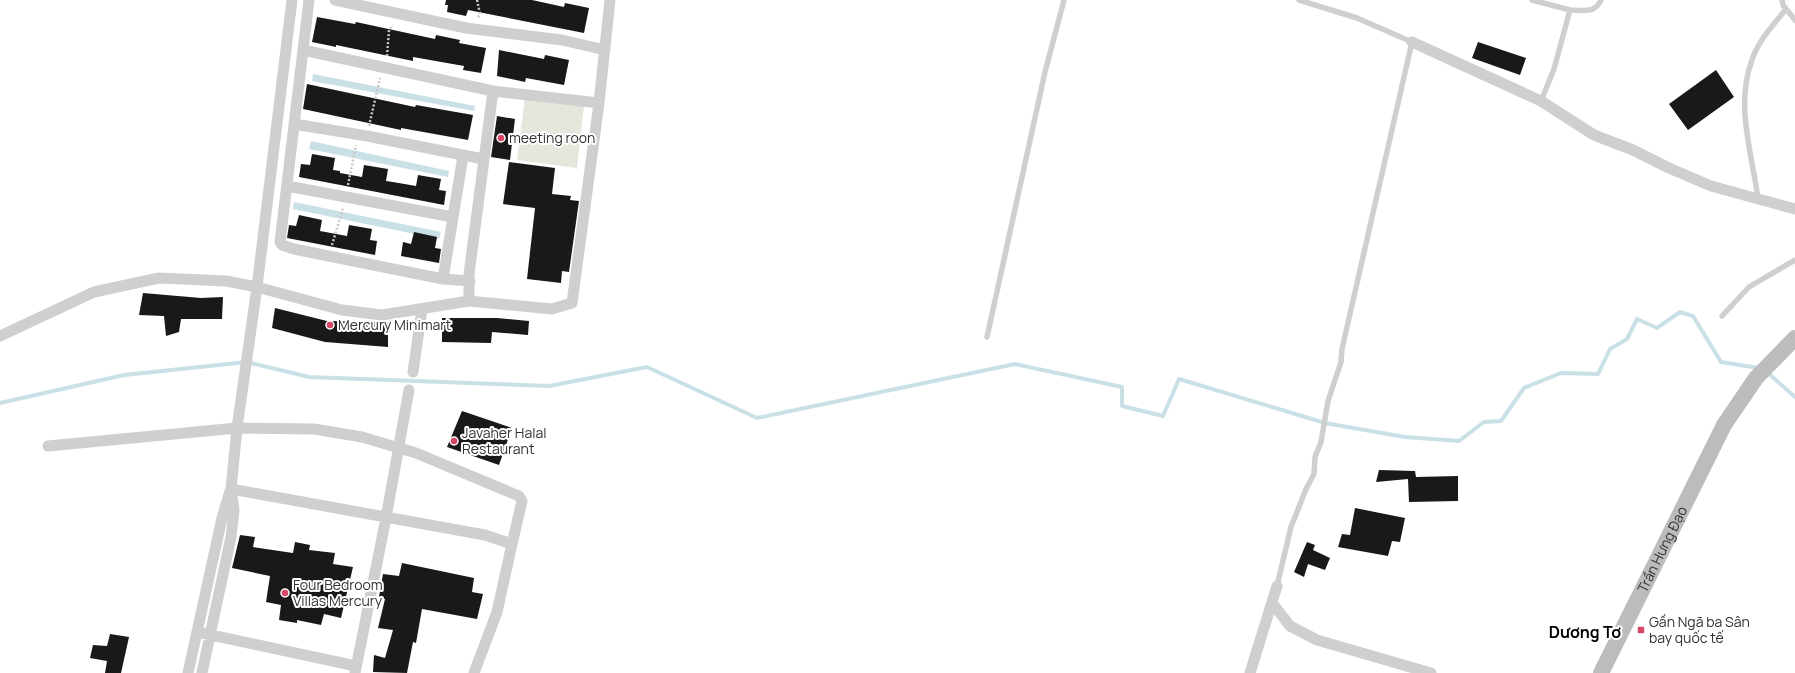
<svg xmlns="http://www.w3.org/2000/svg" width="1795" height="673" font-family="Manrope,sans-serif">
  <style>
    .green { fill: #e4e8dc }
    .water { fill: #cae0e7 }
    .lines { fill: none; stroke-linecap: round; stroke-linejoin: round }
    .stream { stroke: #cae0e7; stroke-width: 4 }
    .building { fill: #191919 }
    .path { stroke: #c9c9c9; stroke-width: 2.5; stroke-dasharray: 2 2; stroke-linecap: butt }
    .lane { stroke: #cfcfcf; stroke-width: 5.5 }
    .street { stroke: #cfcfcf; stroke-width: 11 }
    .secondary { stroke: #bcbcbc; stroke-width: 16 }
    .poi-dot { fill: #d74665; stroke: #fff; stroke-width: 1.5 }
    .labels { text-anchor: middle; stroke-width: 4; stroke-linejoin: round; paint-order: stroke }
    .poi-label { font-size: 14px; fill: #323232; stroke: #fff; text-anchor: start }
    .street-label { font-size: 14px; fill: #323232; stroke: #fff }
    .quarter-label { font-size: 16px; font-weight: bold; fill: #000; stroke: #fff }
  </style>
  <rect width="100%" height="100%" fill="#fff"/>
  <path class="green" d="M525 97 584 105 577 168 517 160Z"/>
  <path class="water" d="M313 74 475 106 474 111 312 81Z
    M311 141 449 171 448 177 309 149Z
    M294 202 441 232 439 239 293 209Z"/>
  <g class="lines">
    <path class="stream" d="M1767 372 1795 397
      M0 403 124 375 247 362 309 377 549 386 647 367 757 418 1015 364 1122 387V406L1163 416 1179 379 1325 423 1405 437 1459 441 1484 422 1501 421 1524 388 1561 373 1598 374 1610 349 1627 339 1637 319 1657 328 1680 312 1693 316 1721 362 1759 368"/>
  </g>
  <path class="building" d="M446 0H532L564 7 565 3 589 8 584 33 468 10 466 16 447 12 448 5H445Z
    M317 17 355 24 356 22 435 39 436 35 460 40 459 43 486 48 481 73 463 70 464 66 413 57V61L336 45V47L312 42Z
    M1478 42 1526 58 1520 75 1472 58Z
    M499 50 544 59 545 55 569 60 564 85 526 78 525 82 497 76Z
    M1716 70 1734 97 1688 130 1669 104Z
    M307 84 415 107 416 105 473 115 468 140 401 128V130L303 109Z
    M497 116 515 119 510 160 491 157Z
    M312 154 335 158 333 170 340 171V173L362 177 364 165 388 169 386 181 393 182 416 186 418 175 441 179 439 190 446 191 444 205 299 177 301 164 310 165Z
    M509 162 555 168 552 194 571 196 570 200 579 201 569 272 562 271 561 283 527 279 535 208 503 204Z
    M299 215 322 220 320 231 347 236 349 225 372 229 370 240 377 241 375 255 287 238 289 225 296 226Z
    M414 232 437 237 435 248 441 249 439 263 401 256 403 242 411 244Z
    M143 293 201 298 223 297 222 319H181L179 332 166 336 164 316 139 315Z
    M275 308 327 321 388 322V347L325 342 272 328Z
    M442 318H497L529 321 528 335 492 332 491 343 442 342Z
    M462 411 512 428 499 465 447 447Z
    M1379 470 1415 471 1416 477 1458 476V501L1409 502 1408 479 1376 482Z
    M1355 508 1405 518 1400 542 1392 541 1388 556 1338 547 1342 534 1350 535Z
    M240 535 255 537 253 547 293 553 295 542 310 545 309 550 335 553 333 564 353 567 341 618 324 614 321 625 297 620V623L279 620 281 605 266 602 270 576 232 568Z
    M1307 542 1315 545 1313 550 1330 558 1325 570 1308 564 1304 577 1294 572Z
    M402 563 474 578 472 592 483 594 477 619 422 609 416 643 413 642 407 673 373 672 374 655 385 658 393 630 378 628 385 599 379 597 383 574 399 576Z
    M110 634 129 637 121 673H105L107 661 90 658 93 645 107 646Z"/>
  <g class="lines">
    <path class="path" d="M477 0 480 14 478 18
      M387 56 389 30 393 25
      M369 126 380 78
      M348 185 356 145
      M332 245 343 208"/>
    <path class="lane" d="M1532 0 1570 10
      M1782 0 1783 5 1795 20
      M1541 101 1554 69 1570 10C1583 10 1595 14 1601 0
      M1758 199C1752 153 1735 105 1752 60 1758 41 1774 24 1786 9
      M1722 316 1749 287 1795 260
      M987 337 1045 72 1064 0
      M1277 586 1291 527 1306 489 1314 474 1315 457 1321 442 1328 401 1341 362 1342 349 1412 42 1357 18 1299 0"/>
    <path class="street" d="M309 0 280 242 282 245 294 249 443 279 470 281
      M335 0 466 28 562 40 605 50
      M1412 42 1541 101 1594 135 1633 150 1669 168 1711 186 1795 209
      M303 50 493 91 599 103
      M294 124 367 136 483 159
      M287 186 453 217
      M443 279 463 156
      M469 301V274L493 91
      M0 336 94 292 159 278 226 281 257 287 342 310 382 315 469 301 552 309 572 303 599 103 610 0
      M413 372 422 309
      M48 446 237 428 314 429 362 437 416 453 519 496 522 501 512 544
      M231 489 485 535 512 544 497 612 474 673
      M1272 603 1290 626 1317 640 1431 673
      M202 633 356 666
      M188 673 222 518 230 491
      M202 673 231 537 234 510 231 489 237 428 257 287 292 0
      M355 673 386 518 409 390
      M1250 673 1277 586"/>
    <path class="secondary" id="s1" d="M1601 673 1724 425 1756 378 1795 338"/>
  </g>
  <g class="poi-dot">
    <circle cx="501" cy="138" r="4"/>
    <circle cx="330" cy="325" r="4"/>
    <circle cx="454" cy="441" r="4"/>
    <circle cx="285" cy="593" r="4"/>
    <rect x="1637" y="626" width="8" height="8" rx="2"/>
  </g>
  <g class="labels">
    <g class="poi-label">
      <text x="509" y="143">meeting roon</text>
      <text x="338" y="330">Mercury Minimart</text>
      <text x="462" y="438">Javaher Halal<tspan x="462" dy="16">Restaurant</tspan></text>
      <text x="293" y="590">Four Bedroom<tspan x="293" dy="16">Villas Mercury</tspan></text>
      <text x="1649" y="627">Gần Ngã ba Sân<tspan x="1649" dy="16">bay quốc tế</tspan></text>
    </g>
    <g class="street-label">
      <text dy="5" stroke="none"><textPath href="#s1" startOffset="138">Trần Hưng Đạo</textPath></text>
    </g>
    <g class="quarter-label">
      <text x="1585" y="638">Dương Tơ</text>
    </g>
  </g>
</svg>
